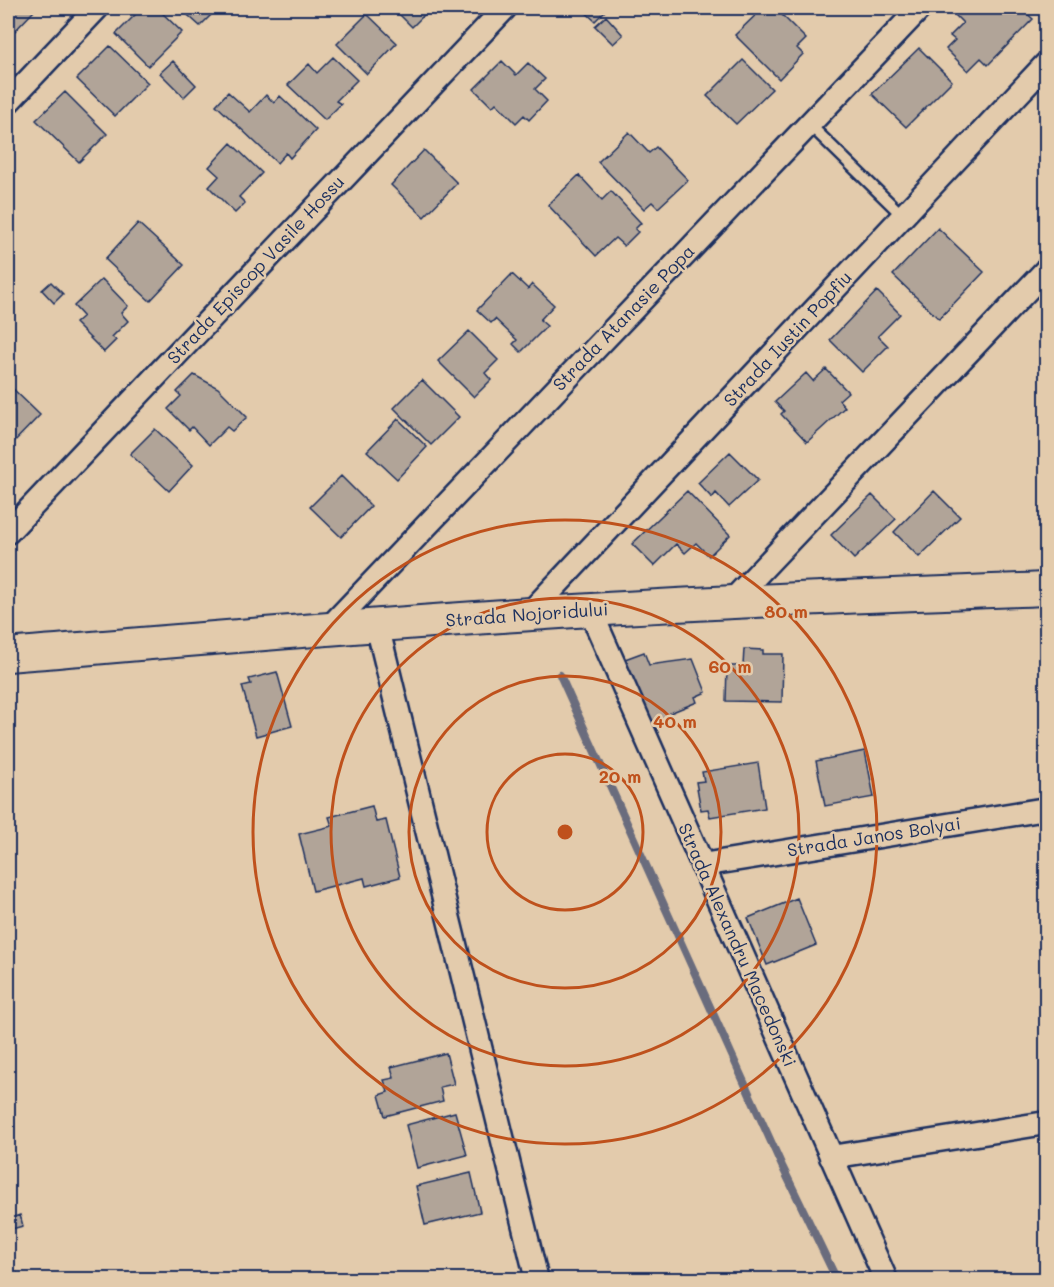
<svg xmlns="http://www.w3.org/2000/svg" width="1054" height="1287" font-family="Mali,sans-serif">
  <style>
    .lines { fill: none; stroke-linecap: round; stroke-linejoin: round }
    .stream { stroke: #6a6c7d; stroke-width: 8 }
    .building { fill: #b1a498; stroke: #1b2f5e; stroke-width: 1.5 }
    .lane-casing { stroke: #1b2f5e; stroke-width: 15 }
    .street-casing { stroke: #1b2f5e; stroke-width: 27 }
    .secondary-casing { stroke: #1b2f5e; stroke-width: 36 }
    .lane { stroke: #e3cbac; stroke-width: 10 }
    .street { stroke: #e3cbac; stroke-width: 22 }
    .secondary { stroke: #e3cbac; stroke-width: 32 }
    .ring { fill: none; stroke: #bf511c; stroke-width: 3 }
    .labels { text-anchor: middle; stroke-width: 5; stroke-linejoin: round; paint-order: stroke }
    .street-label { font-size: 18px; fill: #1b2f5e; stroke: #e3cbac }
    .centre { fill: #bf511c; stroke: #e3cbac; stroke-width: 3 }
    .ring-label { font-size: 18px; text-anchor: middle; font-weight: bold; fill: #bf511c; stroke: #e3cbac; stroke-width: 5; stroke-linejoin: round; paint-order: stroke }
  </style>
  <rect width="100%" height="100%" fill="#e3cbac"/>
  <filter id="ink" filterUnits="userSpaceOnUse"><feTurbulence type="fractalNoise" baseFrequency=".0167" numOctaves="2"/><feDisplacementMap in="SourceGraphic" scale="12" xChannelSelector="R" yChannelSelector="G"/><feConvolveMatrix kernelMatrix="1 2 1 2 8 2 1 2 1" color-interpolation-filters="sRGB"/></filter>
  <g filter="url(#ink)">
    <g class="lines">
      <path class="stream" d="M560 675 782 1166 837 1280"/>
    </g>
    <path class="building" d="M8 8H29L34 11 11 35 8 31Z
      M142 8H157L182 32 148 66 116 34Z
      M180 8H218L200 26Z
      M393 8H431L412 27Z
      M581 8H608L595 21Z
      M763 8H775L806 39 797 48 803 54 779 79 735 35Z
      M962 8H1021L1033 19 988 65 981 58 968 71 946 49 955 40 950 36 963 23 955 15Z
      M367 14 397 43 367 74 337 44Z
      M606 16 623 35 613 44 595 26Z
      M110 46 148 83 115 116 77 79Z
      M919 48 952 81 906 127 872 94Z
      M333 57 357 80 336 101 341 104 325 120 288 85 309 64 317 73Z
      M743 60 772 89 736 124 707 96Z
      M173 61 196 85 184 97 160 73Z
      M502 61 516 75 528 63 545 79 535 89 547 101 529 120 524 115 516 123 496 103 492 107 474 89Z
      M65 92 107 134 79 162 36 120Z
      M228 92 250 112 266 95 274 103 280 96 316 130 290 158 286 153 277 163 216 105Z
      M629 132 649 153 656 147 688 180 658 208 652 202 644 209 598 162Z
      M231 143 262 173 239 197 245 203 235 213 209 187 219 176 209 167Z
      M424 150 457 183 424 217 391 185Z
      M579 175 602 200 611 191 641 223 635 229 638 232 624 246 615 238 596 256 548 205Z
      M138 223 184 265 150 301 105 259Z
      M938 228 984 272 939 319 893 275Z
      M512 274 528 289 532 284 554 305 540 320 547 326 521 352 513 344 517 340 495 319 491 323 477 310Z
      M102 279 128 306 121 313 128 321 112 337 116 340 104 352 75 323 83 316 74 306Z
      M51 282 63 294 54 303 42 290Z
      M877 291 900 314 878 336 888 346 862 372 830 340Z
      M469 331 498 360 485 373 491 380 474 397 438 361Z
      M826 369 848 392 839 400 845 407 807 442 781 414 784 411 775 402 806 373 813 381Z
      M194 375 218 388 247 417 232 431 227 427 209 445 192 427 189 430 168 409 181 396 177 392Z
      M422 380 459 417 431 445 394 408Z
      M8 384 40 415 10 446 8 444Z
      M398 419 427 447 397 479 367 451Z
      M155 429 193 465 169 491 130 454Z
      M730 452 758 480 729 507 716 493 712 498 698 483Z
      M341 476 371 506 341 537 310 507Z
      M687 491 730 535 709 556 696 543 685 553 676 544 654 566 632 544Z
      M934 491 960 517 919 557 894 532Z
      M872 495 896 519 854 559 831 535Z
      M744 649 763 650V654H783L782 702 726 701 727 666H743Z
      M644 652 649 665 693 659 706 692 695 697 697 702 670 713 671 717 650 725 625 659Z
      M277 672 292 726 256 736 242 686 251 684 249 679Z
      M865 751 874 797 825 806 816 761Z
      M758 763 765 808 710 817 708 809 701 810 696 782 704 781 702 772Z
      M372 806 376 822 386 820 400 877 366 886 364 878 313 891 299 834 332 826 329 817Z
      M797 898 816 945 767 965 748 918Z
      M446 1053 454 1084 440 1087 443 1101 385 1116 379 1095 388 1092 384 1080 394 1078 391 1067Z
      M455 1112 467 1155 417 1168 406 1125Z
      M471 1173 480 1212 425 1225 416 1186Z
      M20 1215 23 1226 8 1230V1219Z
      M16 1272 18 1280H8V1274Z"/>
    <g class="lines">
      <g class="lane-casing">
        <path id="lane" d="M809 124 903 216"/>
      </g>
      <g class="street-casing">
        <path id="street" d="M8 102 97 8
          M8 532 505 8
          M731 602 1046 270
          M590 610 886 1280
          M529 614 1046 64
          M377 625 537 1280
          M328 629 920 8
          M702 865 1046 809
          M831 1157 1046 1123"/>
      </g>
      <g class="secondary-casing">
        <path id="secondary" d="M8 655C202 639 397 622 592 610 743 600 895 595 1046 589"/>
      </g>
      <use href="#lane" class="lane"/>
      <use href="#street" class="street"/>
      <use href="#secondary" class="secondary"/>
    </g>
  </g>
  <g class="ring">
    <circle cx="565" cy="832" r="78"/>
    <circle cx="565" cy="832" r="156"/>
    <circle cx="565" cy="832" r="234"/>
    <circle cx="565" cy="832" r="312"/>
  </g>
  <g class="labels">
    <g class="street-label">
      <text transform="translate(256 270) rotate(-47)" y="6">Strada Episcop Vasile Hossu</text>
      <text transform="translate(624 318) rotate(-46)" y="6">Strada Atanasie Popa</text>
      <text transform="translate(788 339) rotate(-47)" y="6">Strada Iustin Popfiu</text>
      <text transform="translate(527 615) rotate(-4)" y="6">Strada Nojoridului</text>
      <text transform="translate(874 837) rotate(-9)" y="6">Strada Janos Bolyai</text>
      <text transform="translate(737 945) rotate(66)" y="6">Strada Alexandru Macedonski</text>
    </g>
  </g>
  <circle cx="565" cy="832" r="9" class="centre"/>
  <g class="ring-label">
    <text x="786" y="618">80 m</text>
    <text x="730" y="673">60 m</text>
    <text x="675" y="728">40 m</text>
    <text x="620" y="783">20 m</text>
  </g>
  <rect width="1054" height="1287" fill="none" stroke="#e3cbac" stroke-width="30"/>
  <rect x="15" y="15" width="1024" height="1257" fill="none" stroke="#1b2f5e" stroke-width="2" filter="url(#ink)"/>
</svg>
